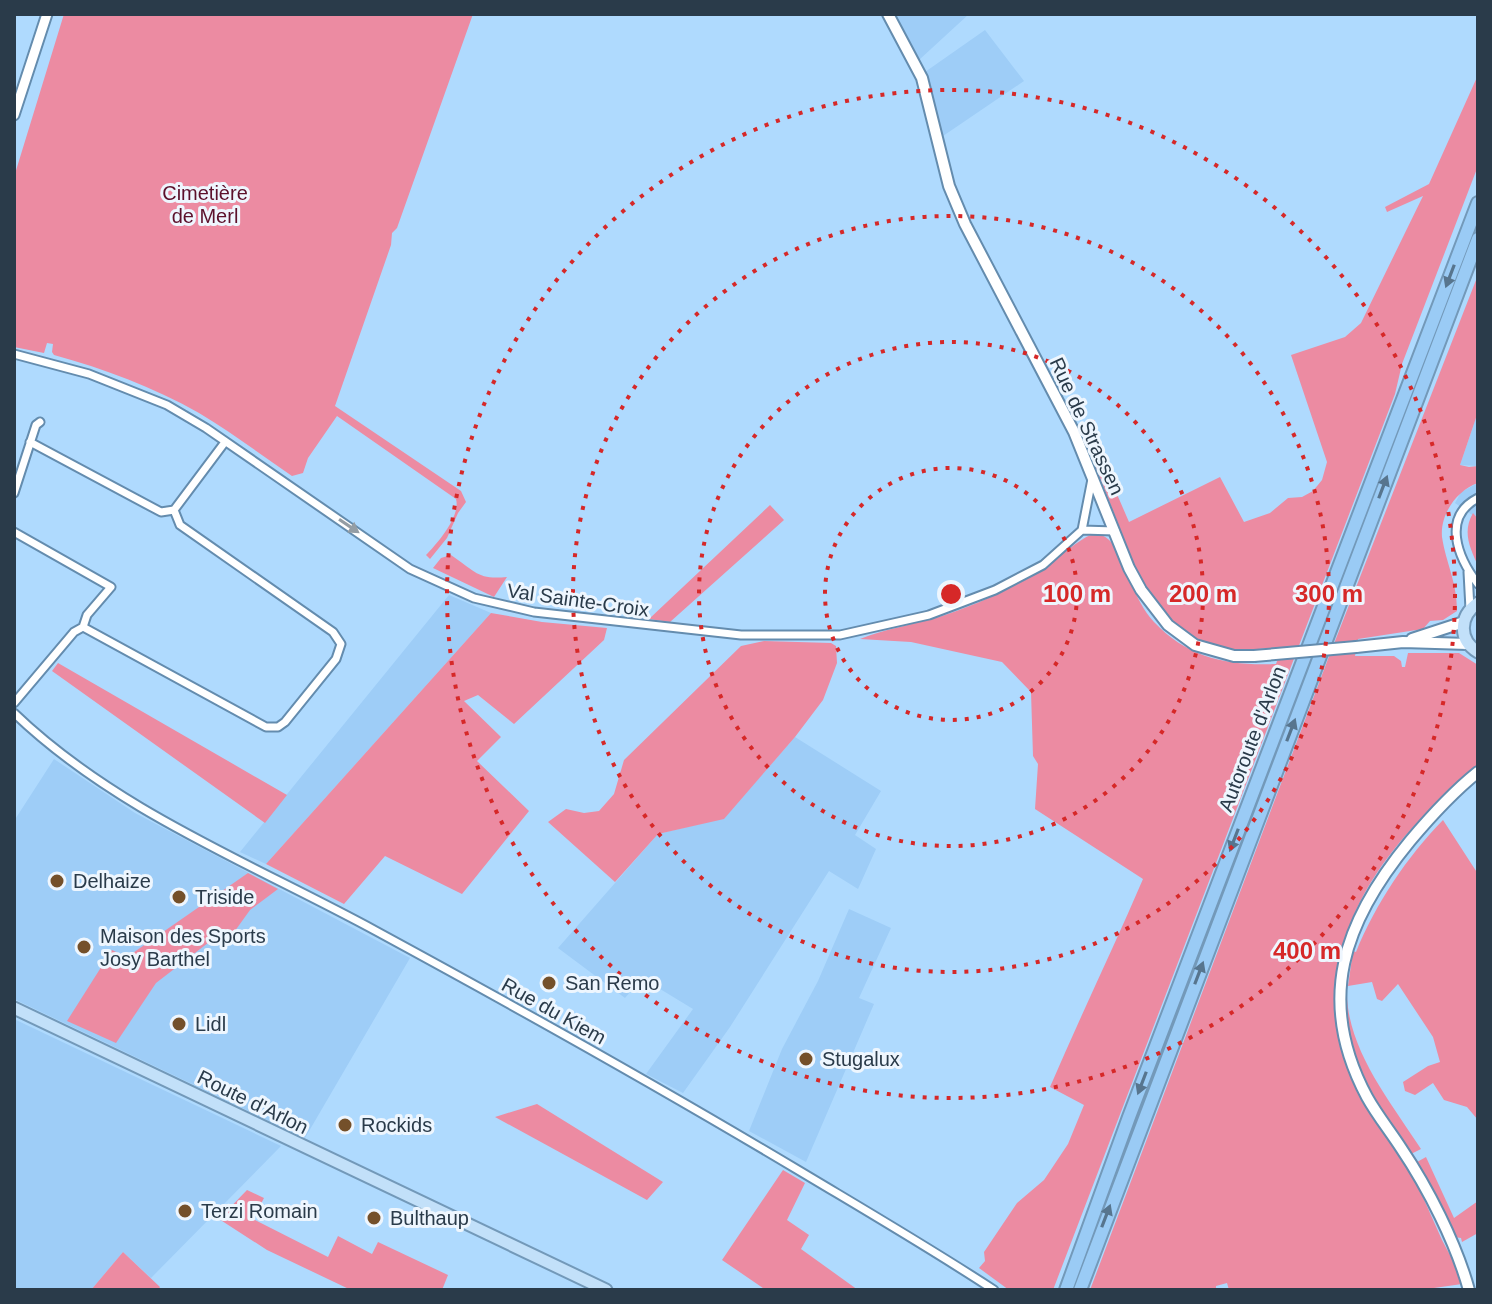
<svg xmlns="http://www.w3.org/2000/svg" width="1492" height="1304" font-family="Arial,sans-serif">
  <style>
    .built { fill: #9ecdf7 }
    .green { fill: #ec8ba2 }
    .lines { fill: none; stroke-linecap: round; stroke-linejoin: round }
    .minor-casing { stroke: #648cae; stroke-width: 11 }
    .tertiary-casing { stroke: #648cae; stroke-width: 13 }
    .secondary-casing { stroke: #648cae; stroke-width: 14 }
    .primary-casing { stroke: #7399b9; stroke-width: 15 }
    .motorway-casing { stroke: #7399b9; stroke-width: 16 }
    .minor { stroke: #fff; stroke-width: 7 }
    .tertiary { stroke: #fff; stroke-width: 9 }
    .secondary { stroke: #fff; stroke-width: 10 }
    .primary { stroke: #c2e0f9; stroke-width: 11 }
    .motorway { stroke: #9acbf5; stroke-width: 12 }
    .secondary-bridge-casing { stroke: #648cae; stroke-width: 14; stroke-linecap: butt }
    .secondary-bridge { stroke: #fff; stroke-width: 10 }
    .oneway { fill: #57758e }
    .oneway2 { fill: #949da4 }
    .ring { fill: none; stroke: #d62828; stroke-width: 4; stroke-dasharray: 4 8 }
    .poi-dot { fill: #74502a; stroke: #eef6fe; stroke-width: 3 }
    .labels { text-anchor: middle; stroke-width: 6; stroke-linejoin: round; paint-order: stroke }
    .park-label { font-size: 20px; fill: #5c102b; stroke: #eef6fe }
    .street-label { font-size: 20px; fill: #2a3b4a; stroke: #eef6fe }
    .poi-label { font-size: 20px; fill: #2a3b4a; stroke: #eef6fe; text-anchor: start }
    .centre { fill: #d62828; stroke: #eef6fe; stroke-width: 4 }
    .ring-label { font-size: 24px; text-anchor: middle; font-weight: bold; fill: #d62828; stroke: #eef6fe; stroke-width: 6; stroke-linejoin: round; paint-order: stroke }
  </style>
  <rect width="100%" height="100%" fill="#afdafe"/>
  <path class="built" d="M894 14H969L919 60Z
    M985 30 1024 81 943 136 925 72Z
    M1478 412V466L1460 465Z
    M1478 483V519L1455 503 1461 492Z
    M449 595 491 613 266 864 240 852Z
    M795 737 881 791 855 835 876 849 858 889 829 871 730 1027 683 1093 646 1074 693 1009 642 978 625 998 558 948 658 834 724 818Z
    M54 759 135 813 410 958 305 1138 14 999V821Z
    M849 909 891 928 859 998 874 1004 806 1162 749 1131 782 1049 818 981Z
    M14 1019 281 1146 151 1278 123 1252 91 1290H14Z"/>
  <path class="green" d="M64 14H473L397 228 392 233 391 245 335 406 461 491 466 502 458 513 447 538 430 559 426 555C437 544 461 516 456 499L337 416 308 458 303 473 292 476C261 455 231 432 199 413 153 387 105 369 54 355L52 352 53 344 47 343 44 353 14 347V177Z
    M1478 75V166L1402 364 1395 394 1053 1290H1009L979 1268 985 1261 984 1252 1017 1203 1044 1180 1068 1144 1084 1105 1050 1087C1080 1017 1113 949 1143 879L1035 809 1038 764 1033 756 1031 692 1002 662 911 642 860 639C885 629 911 625 936 618 971 607 1004 592 1036 574 1049 566 1085 533 1095 534 1101 534 1107 537 1111 542 1128 567 1133 599 1154 622 1188 658 1228 666 1276 664L1282 647C1266 648 1248 651 1232 650 1185 646 1153 606 1135 567L1081 429 1095 420 1094 441 1129 522 1220 477 1244 522 1270 513 1288 498 1302 497 1313 491 1322 480 1327 462 1291 355 1345 337 1361 323 1423 196 1387 212 1385 207 1429 184Z
    M1478 275V412L1460 465 1469 467 1478 466V483C1457 490 1440 514 1442 537 1446 563 1457 582 1457 611L1443 620 1430 621 1423 629 1358 639 1355 656H1394L1401 661 1402 667H1405L1408 653H1459L1478 665V767C1364 858 1286 978 1374 1118 1385 1135 1399 1150 1409 1168 1421 1191 1431 1216 1442 1240 1449 1254 1459 1269 1462 1284L1420 1290H1229L1227 1283 1216 1286V1290H1090L1328 659Z
    M770 505 784 520 670 622 649 619Z
    M1473 513 1478 519V566C1470 548 1462 532 1473 513Z
    M451 555C476 572 478 580 507 577L494 597 433 568 441 558Z
    M491 613 542 622 607 628 604 640 514 724 478 695 464 701 501 737 477 761 529 811 462 894 385 856 344 904 266 864Z
    M764 641 831 643 836 646 837 663 823 700 795 737 724 819 658 834 615 882 548 822 566 809 584 813 599 811 614 794 624 760 741 646Z
    M58 663 287 795 265 823 52 671Z
    M1443 820 1478 874V1120L1467 1107 1444 1100 1433 1083 1415 1095 1405 1091 1403 1082 1428 1066 1440 1062 1433 1037 1398 984 1382 1001 1377 999 1372 982 1348 986 1353 951 1356 952C1376 903 1407 857 1443 820Z
    M248 873 278 889 250 910 227 942 217 936 156 983 116 1043 67 1021 112 950 127 957Z
    M1347 996C1349 1052 1392 1104 1421 1149L1411 1154C1377 1106 1347 1059 1345 997Z
    M537 1104 663 1182 647 1200 495 1117Z
    M1426 1157 1454 1218 1478 1201V1233L1462 1242 1461 1238 1454 1237 1417 1162Z
    M783 1170 805 1183 787 1220 809 1235 801 1249 858 1290H766L722 1260Z
    M247 1190 264 1198 253 1219 328 1257 338 1236 372 1254 378 1242 448 1275 442 1290H351L267 1250 219 1219Z
    M123 1252 160 1287 158 1290H91Z"/>
  <g class="lines">
    <g class="minor-casing">
      <path id="minor" d="M14 354 89 374 167 405 206 428 410 569 474 598 534 612 741 635H840L929 615 995 590 1043 565 1082 530 1092 479
        M30 442 161 512 174 510
        M14 493 36 425 40 422
        M1478 498C1441 517 1458 558 1478 584
        M1082 530 1115 531
        M14 532 111 587 87 615 83 627 74 632 14 703
        M1468 572 1470 609
        M83 627 266 727H278L285 722 336 659 341 644 333 632 180 525 174 510 225 442
        M14 713C116 811 253 864 376 931 518 1008 659 1087 798 1170 863 1209 930 1248 994 1290"/>
    </g>
    <g class="tertiary-casing">
      <path id="tertiary" d="M14 115 47 14"/>
    </g>
    <g class="secondary-casing">
      <path id="secondary" d="M888 14 922 78 949 186 965 224 1074 432 1129 568 1141 590 1168 625 1195 645 1234 656H1254
        M1412 639 1464 622
        M1356 647 1403 642 1468 644
        M1469 1290C1456 1243 1428 1188 1401 1148 1390 1131 1377 1115 1367 1097 1315 1000 1344 921 1410 841 1431 816 1453 792 1478 772"/>
    </g>
    <g class="primary-casing">
      <path id="primary" d="M1478 603C1459 616 1458 640 1478 652
        M14 1008 606 1290"/>
    </g>
    <g class="motorway-casing">
      <path id="motorway" d="M1066 1290 1129 1117 1478 203
        M1080 1290 1478 239"/>
    </g>
    <use href="#minor" class="minor"/>
    <use href="#tertiary" class="tertiary"/>
    <use href="#secondary" class="secondary"/>
    <use href="#primary" class="primary"/>
    <use href="#motorway" class="motorway"/>
    <g class="secondary-bridge-casing">
      <path id="secondary-bridge" d="M1254 656 1356 647"/>
    </g>
    <use href="#secondary-bridge" class="secondary-bridge"/>
  </g>
  <defs><path id="oneway-solid" d="M-6-.8H1V-3.2L6.5 0L1 3.2V.8H-6Z" transform="scale(2)"/></defs>
  <g class="oneway">
    <use href="#oneway-solid" transform="translate(1450 276) rotate(111)"/>
    <use href="#oneway-solid" transform="translate(1383 487) rotate(-69)"/>
    <use href="#oneway-solid" transform="translate(1291 730) rotate(-69)"/>
    <use href="#oneway-solid" transform="translate(1234 840) rotate(111)"/>
    <use href="#oneway-solid" transform="translate(1199 973) rotate(-69)"/>
    <use href="#oneway-solid" transform="translate(1142 1083) rotate(111)"/>
    <use href="#oneway-solid" transform="translate(1106 1216) rotate(-69)"/>
  </g>
  <use class="oneway2" href="#oneway-solid" transform="translate(349 526) rotate(34)"/>
  <g class="ring">
    <circle cx="951" cy="594" r="126"/>
    <circle cx="951" cy="594" r="252"/>
    <circle cx="951" cy="594" r="378"/>
    <circle cx="951" cy="594" r="504"/>
  </g>
  <g class="poi-dot">
    <circle cx="57" cy="881" r="8"/>
    <circle cx="179" cy="897" r="8"/>
    <circle cx="84" cy="947" r="8"/>
    <circle cx="549" cy="983" r="8"/>
    <circle cx="179" cy="1024" r="8"/>
    <circle cx="806" cy="1059" r="8"/>
    <circle cx="345" cy="1125" r="8"/>
    <circle cx="185" cy="1211" r="8"/>
    <circle cx="374" cy="1218" r="8"/>
  </g>
  <g class="labels">
    <g class="park-label">
      <text x="205" y="200">Cimetière<tspan x="205" dy="23">de Merl</tspan></text>
    </g>
    <g class="street-label">
      <text transform="translate(1087 426) rotate(65)" y="7">Rue de Strassen</text>
      <text transform="translate(578 600) rotate(8)" y="7">Val Sainte-Croix</text>
      <text transform="translate(1252 739) rotate(-69)" y="7">Autoroute d'Arlon</text>
      <text transform="translate(554 1011) rotate(29)" y="7">Rue du Kiem</text>
      <text transform="translate(253 1102) rotate(26)" y="7">Route d'Arlon</text>
    </g>
    <g class="poi-label">
      <text x="73" y="888">Delhaize</text>
      <text x="195" y="904">Triside</text>
      <text x="100" y="943">Maison des Sports<tspan x="100" dy="23">Josy Barthel</tspan></text>
      <text x="565" y="990">San Remo</text>
      <text x="195" y="1031">Lidl</text>
      <text x="822" y="1066">Stugalux</text>
      <text x="361" y="1132">Rockids</text>
      <text x="201" y="1218">Terzi Romain</text>
      <text x="390" y="1225">Bulthaup</text>
    </g>
  </g>
  <circle cx="951" cy="594" r="12" class="centre"/>
  <g class="ring-label">
    <text x="1077" y="602">100 m</text>
    <text x="1203" y="602">200 m</text>
    <text x="1329" y="602">300 m</text>
    <text x="1307" y="959">400 m</text>
  </g>
  <rect width="1492" height="1304" fill="none" stroke="#2a3b4a" stroke-width="32"/>
</svg>
